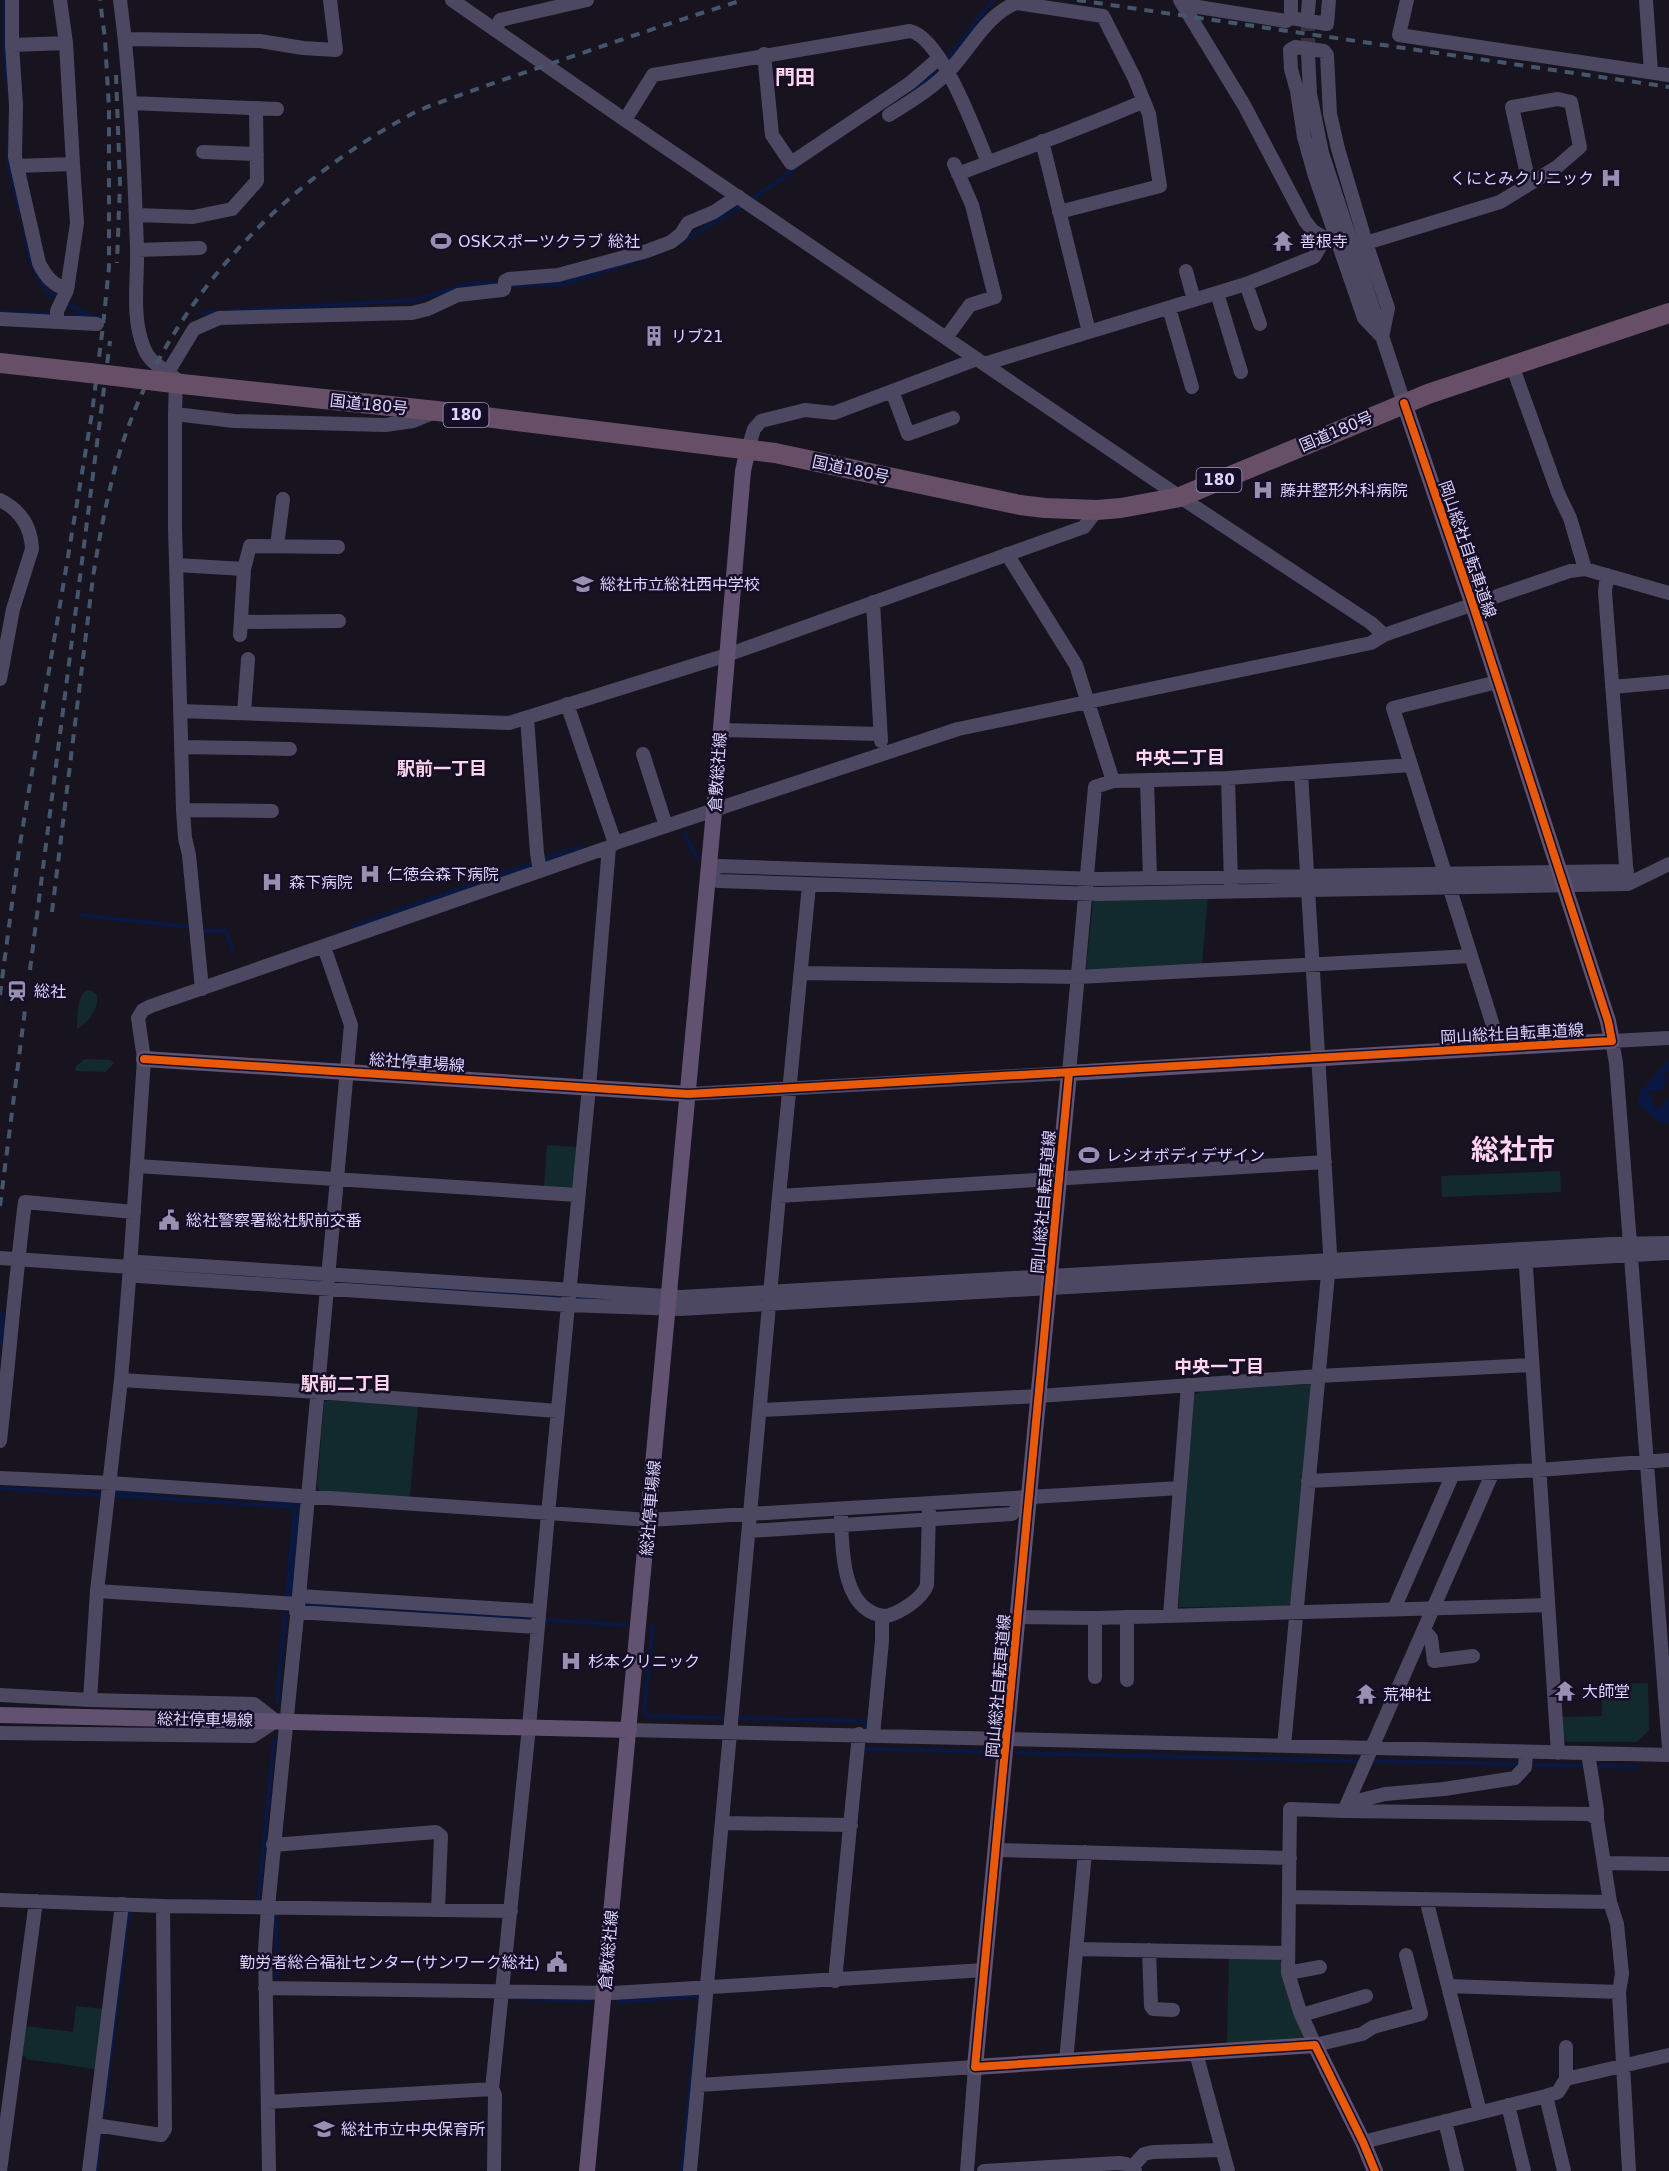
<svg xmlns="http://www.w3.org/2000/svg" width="1669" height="2171" font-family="'DejaVu Sans','Noto Sans JP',sans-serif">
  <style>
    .green { fill: #122a2e }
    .water { fill: #091842 }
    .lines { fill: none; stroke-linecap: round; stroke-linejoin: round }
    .stream { stroke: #091842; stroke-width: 4 }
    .minor-tunnel { stroke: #353141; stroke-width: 14; stroke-dasharray: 14 7; stroke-linecap: butt }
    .minor { stroke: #4c4861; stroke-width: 14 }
    .major { stroke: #615272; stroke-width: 16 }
    .highway { stroke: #674f67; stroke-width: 20 }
    .rail { stroke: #45566c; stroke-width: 4; stroke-dasharray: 9 8; stroke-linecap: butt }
    .highway-bridge { stroke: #674f67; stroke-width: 20 }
    .cycleway-casing { stroke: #150e26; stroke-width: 11 }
    .cycleway { stroke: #e8590c; stroke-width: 8 }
    .labels { text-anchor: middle; stroke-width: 5; stroke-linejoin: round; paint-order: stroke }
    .shield { fill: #150e26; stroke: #a098be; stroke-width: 1.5 }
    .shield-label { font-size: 15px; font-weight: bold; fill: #dcd3ff }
    .poi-label { font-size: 16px; fill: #dcd3ff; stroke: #150e26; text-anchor: start }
    .street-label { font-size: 16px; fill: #dcd3ff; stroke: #150e26 }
    .neighbourhood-label { font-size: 18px; font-weight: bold; fill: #ffd5eb; stroke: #150e26 }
    .quarter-label { font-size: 20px; font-weight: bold; fill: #ffd5eb; stroke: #150e26 }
    .town-label { font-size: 28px; font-weight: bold; fill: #ffd5eb; stroke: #150e26 }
  </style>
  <rect width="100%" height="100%" fill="#171420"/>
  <path class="green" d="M1208 897 1202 963 1199 966 1090 973 1086 967 1093 902 1101 898Z
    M86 990 92 991 97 995C99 1010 89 1021 77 1029 77 1018 77 997 86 990Z
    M85 1059 110 1060 114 1063 105 1072 76 1071 75 1067Z
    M547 1145 577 1147 575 1184 570 1188 544 1186Z
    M1560 1171 1561 1192 1442 1197 1441 1176Z
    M1309 1384 1312 1387 1294 1601 1288 1606 1178 1607 1194 1395 1202 1391Z
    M327 1400 418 1406 410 1495 407 1499 321 1493 317 1486 324 1402Z
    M1648 1683 1649 1730 1637 1742H1567L1562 1736 1561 1717 1602 1716V1692H1625V1684Z
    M1229 1957H1276L1282 1963 1289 2002 1304 2036 1300 2041 1227 2044Z
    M76 2006 104 2009 95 2069 26 2059V2057L22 2056 26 2026 73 2032Z"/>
  <path class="water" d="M1669 1059V1073L1667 1071 1663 1075 1667 1079 1669 1077 1661 1091 1648 1090 1655 1108H1659L1669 1097V1123H1661L1639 1105V1090H1642Z"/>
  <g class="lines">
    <path class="stream" d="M5 0V64L9 92
      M946 61 993 0
      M912 90 932 76 941 67
      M8 148V162L20 211
      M751 200 796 168
      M24 227 30 260 46 291 90 316
      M679 243 745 204
      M512 285 565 284 647 257
      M230 311 415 300 472 283 499 284
      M0 312 98 317
      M202 313 220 312
      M685 835 697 858
      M542 860 580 847
      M846 877 1096 887 1393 882
      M82 915 189 927 201 931H226L233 951
      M354 926 535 863
      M251 1276 320 1281
      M336 1282 562 1296
      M577 1297 621 1300
      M0 1313 2 1314
      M0 1318 3 1319 0 1344
      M0 1488 104 1495
      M112 1490 152 1493
      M112 1495 292 1507 295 1509 287 1596
      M267 1501 296 1503 300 1507 291 1596
      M308 1605 379 1608
      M390 1608 535 1619
      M542 1620 627 1625
      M650 1627H653L644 1711 648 1716 727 1718
      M277 1702 285 1614
      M735 1718 866 1721V1724
      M864 1747V1749L996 1752
      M1017 1753 1362 1761
      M1369 1761 1521 1764
      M1528 1765 1587 1766
      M1594 1766 1638 1767
      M258 1900 274 1740
      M276 1916 277 1978
      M511 1998 588 2001
      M619 2002 696 1996 699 1999V2003
      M104 2108 128 1914 134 1910
      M96 2171 100 2137
      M682 2171 696 2031"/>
    <path class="minor-tunnel" d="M1308 52V12"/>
    <path class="minor" d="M60 0 66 43
      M120 0C131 82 134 165 137 248 138 280 131 317 144 348 149 363 165 369 176 379L175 414
      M452 0 625 120 1180 497 1371 623 1384 635
      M1180 0 1244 105 1305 221 1313 231 1325 238
      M1407 0 1399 35 1669 75
      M1646 0 1651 72
      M1185 8 1192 6 1286 21 1291 18 1327 24 1329 0
      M1308 12 1309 0
      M1291 18V0
      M496 30 500 20 587 0
      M125 39 260 41 303 48 336 50 330 0
      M12 45V0
      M1295 47 1324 51 1327 55 1330 114 1338 149 1366 243 1388 308 1382 337 1364 318 1315 176 1304 137 1297 91 1291 69 1290 50Z
      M1308 52 1310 94 1322 153 1404 403
      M764 54 772 135 791 163 910 83 939 58
      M130 103 277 109
      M889 115C909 102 932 89 949 71 971 48 985 16 1016 3L1103 16 1134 77 1149 114 1160 186 1059 212
      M625 120 653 75 910 31C942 38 975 132 988 162
      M1042 141 1089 332
      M203 152 257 154
      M17 166 15 157 16 105 12 45 66 43 73 164
      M958 174C1020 150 1083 128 1144 101
      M136 215 193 217 232 209 257 181 256 108
      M1366 243 1500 202 1557 167 1580 147 1571 102 1558 99 1512 107 1529 183
      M137 250 200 248
      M1186 271 1194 300
      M1246 284 1260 324
      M1217 293 1241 372
      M1169 308 1192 387
      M0 319 97 324
      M57 322V311L67 290 77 223 73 164 17 166 39 263C46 277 52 284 67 290
      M946 338 970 305 995 297 972 205 954 164
      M984 364 1246 284 1314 257 1325 238 1334 235
      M1512 365 1558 493 1570 518 1585 569
      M168 372 194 329 219 318 412 313 428 309 458 295 502 290 504 289 505 281 509 279 558 275 647 251 671 242 681 234 688 223 714 212 738 196
      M892 391 908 434 953 418
      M748 449 754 429 761 421 805 410 834 413 977 359
      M0 500C20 510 31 526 32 549L13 609 0 679
      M277 546 283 499
      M1007 554 1076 665 1113 781
      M177 565 244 569 250 546 338 547
      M1607 575 1605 592 1627 878
      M873 602 881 741
      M242 622 339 621
      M240 635 244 569
      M1497 682 1393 708 1495 1032 1498 1047
      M1612 687 1669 682
      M567 704 615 843
      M180 711 509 723 727 655 1084 527 1097 510
      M244 713 248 659
      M527 718 537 853 540 871
      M720 730 880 734
      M182 747 290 749
      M643 754 666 826
      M1228 778 1231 884
      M1147 780 1150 878
      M183 810 272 811
      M1627 871 1097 879 719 866 709 873 718 881 1097 894 1628 884 1669 864
      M802 973 1078 977 1471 956
      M202 989 189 855 185 838 183 810 175 527V414L234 421 385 425 413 421 435 412
      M1669 1038 1612 1041 1616 1063 1669 1748
      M688 1094 1069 1073 1095 787 1113 781 1228 778 1411 765
      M137 1166 577 1195
      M779 1196 1325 1162
      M1525 1252 1558 1753
      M0 1258 130 1267 144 1059 138 1018 143 1010 151 1006 609 847 615 843 958 729 1371 643 1384 635 1570 571 1585 569 1669 593
      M130 1267 138 1276 567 1305 680 1309 1669 1253
      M130 1267 139 1262 681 1297 1611 1244 1669 1243
      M121 1380 318 1392 557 1411
      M760 1410 1039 1396 1319 1376 1532 1365
      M0 1441C9 1361 15 1281 25 1202L134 1212
      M0 1478 110 1483 649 1520 1180 1488
      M1308 1481 1539 1470 1669 1460
      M841 1517C842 1550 842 1614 887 1616 901 1612 922 1599 927 1585L929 1511
      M749 1531 1012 1514 1029 1498
      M97 1591 298 1604
      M299 1596 539 1611
      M1394 1609 1453 1474
      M296 1612 538 1627
      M1170 1615 1188 1385
      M1017 1617 1095 1618 1548 1605
      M1127 1617V1680
      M1424 1630 1431 1638 1434 1661 1473 1656
      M1095 1677V1618
      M0 1695 90 1700 254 1704 276 1721 253 1736 0 1733
      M90 1700 97 1591 121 1380 130 1267
      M629 1730 1669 1755
      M873 1735 882 1641V1616
      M1284 1746 1330 1253 1301 773
      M1588 1753 1597 1810V1819
      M1346 1809 1357 1801 1385 1794 1444 1789 1515 1778 1525 1767 1526 1752
      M1344 1811 1590 1814 1597 1819 1610 1902 1617 1924 1622 1974 1619 1992 1629 2171
      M722 1823 851 1825
      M273 1845 436 1832 441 1836 438 1910
      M996 1850 1290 1858
      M1604 1863 1669 1864
      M1289 1897 1610 1902
      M1426 1899 1480 2112
      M0 1900 163 1906 165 2129 161 2135 95 2125
      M163 1906 511 1911
      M1076 1949 1287 1953
      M1149 1950 1151 2006 1153 2009 1173 2010
      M1406 1955 1421 2014 1373 2027 1362 2034 1315 2045 1300 2012 1288 1973 1290 1809 1344 1811 1493 1472
      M1288 1973 1320 1967
      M835 1981 859 1734
      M1448 1986 1619 1992
      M265 1988 613 1993 985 1970
      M1302 2015 1366 1996
      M1196 2053 1228 2171
      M1066 2062 1085 1852
      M1566 2079V2047
      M699 2085 975 2067 967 2171
      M492 2089 495 2095 494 2171
      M1546 2096 1564 2171
      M268 2102 492 2089 529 1727 548 1514 589 1087 609 847
      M1508 2105 1524 2171
      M1445 2121 1457 2171
      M1363 2142 1546 2096 1558 2092 1566 2079 1669 2055
      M1132 2167 1144 2154 1153 2152 1222 2150
      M0 2171 36 1901
      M89 2171 122 1904
      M269 2171 265 1950 268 1907 299 1596 351 1025 324 947
      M690 2171 779 1196 809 885
      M984 2171 1119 2163 1126 2164 1135 2171"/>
    <path class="major" d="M144 1059 688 1094
      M0 1715 629 1730
      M587 2171 713 822 743 471 748 449
      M1375 2171 1363 2142 1315 2045 975 2067 1069 1073 1612 1041 1608 1021 1473 605 1404 403"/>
    <path class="highway" d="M0 363 90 373
      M182 384 437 411 775 453 1020 505 1045 508 1097 510 1121 508 1180 497 1428 394 1669 313"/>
    <path class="rail" d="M1077 0 1669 87
      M116 75 120 183 117 263
      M52 912 93 577C100 533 108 490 121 448 167 304 278 186 410 115 422 108 436 104 449 99 482 87 514 76 547 65 612 43 678 20 743 0
      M30 970 110 341
      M0 995 19 850 92 413 103 326 109 267V109L105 39 100 0
      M0 1206 25 1010"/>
    <path class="highway-bridge" d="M90 373 182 384"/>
    <g class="cycleway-casing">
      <path id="cycleway" d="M144 1059 688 1094 1612 1041 1608 1021 1473 605 1404 403
        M1069 1073 975 2067 1315 2045 1363 2142 1375 2171"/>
    </g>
    <use href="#cycleway" class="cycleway"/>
  </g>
  <defs>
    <g id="hospital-bare" transform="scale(1.62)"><path d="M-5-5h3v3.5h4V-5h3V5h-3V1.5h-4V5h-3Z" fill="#9790b1" stroke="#150e26" stroke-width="2.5" paint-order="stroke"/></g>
    <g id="stadium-bare" transform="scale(1.62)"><path d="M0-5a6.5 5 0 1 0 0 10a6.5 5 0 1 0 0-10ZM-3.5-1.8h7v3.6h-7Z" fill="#9790b1" stroke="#150e26" stroke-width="2.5" paint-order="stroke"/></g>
    <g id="temple-bare" transform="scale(1.62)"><path d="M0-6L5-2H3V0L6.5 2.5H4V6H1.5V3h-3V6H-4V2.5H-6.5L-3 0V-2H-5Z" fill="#9790b1" stroke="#150e26" stroke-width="2.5" paint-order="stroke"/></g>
    <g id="building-bare" transform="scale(1.62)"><path d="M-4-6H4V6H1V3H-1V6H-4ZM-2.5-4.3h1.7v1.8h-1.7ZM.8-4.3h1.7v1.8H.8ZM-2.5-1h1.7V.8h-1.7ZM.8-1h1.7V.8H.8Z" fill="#9790b1" stroke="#150e26" stroke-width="2.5" paint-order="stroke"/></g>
    <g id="school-bare" transform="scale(1.62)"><path d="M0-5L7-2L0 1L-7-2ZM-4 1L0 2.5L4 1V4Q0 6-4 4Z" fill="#9790b1" stroke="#150e26" stroke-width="2.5" paint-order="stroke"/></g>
    <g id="station-bare" transform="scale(1.62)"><path d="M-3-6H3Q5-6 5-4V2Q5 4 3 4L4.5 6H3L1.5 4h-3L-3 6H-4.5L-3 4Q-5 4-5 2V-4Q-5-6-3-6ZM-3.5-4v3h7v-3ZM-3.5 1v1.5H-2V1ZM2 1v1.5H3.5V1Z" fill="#9790b1" stroke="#150e26" stroke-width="2.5" paint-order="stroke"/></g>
    <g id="civic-bare" transform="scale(1.62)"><path d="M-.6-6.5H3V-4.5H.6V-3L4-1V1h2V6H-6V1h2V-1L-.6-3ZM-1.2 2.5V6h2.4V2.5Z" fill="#9790b1" stroke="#150e26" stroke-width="2.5" paint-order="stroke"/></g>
  </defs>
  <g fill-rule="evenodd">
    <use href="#hospital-bare" x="1611" y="178"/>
    <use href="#stadium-bare" x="441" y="241"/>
    <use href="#temple-bare" x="1283" y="241"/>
    <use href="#building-bare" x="654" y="336"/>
    <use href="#hospital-bare" x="1263" y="490"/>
    <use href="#school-bare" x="583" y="584"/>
    <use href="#hospital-bare" x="370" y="874"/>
    <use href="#hospital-bare" x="272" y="882"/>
    <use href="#station-bare" x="17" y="991"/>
    <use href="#stadium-bare" x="1089" y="1155"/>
    <use href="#civic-bare" x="169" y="1220"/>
    <use href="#hospital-bare" x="571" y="1661"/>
    <use href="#temple-bare" x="1565" y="1691"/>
    <use href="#temple-bare" x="1366" y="1694"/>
    <use href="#civic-bare" x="557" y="1962"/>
    <use href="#school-bare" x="324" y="2129"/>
  </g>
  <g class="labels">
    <g class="shield">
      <rect x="443.5" y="403" width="45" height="24" rx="4.5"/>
      <rect x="1196.5" y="468" width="45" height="24" rx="4.5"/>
    </g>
    <g class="shield-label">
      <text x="466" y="420">180</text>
      <text x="1219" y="485">180</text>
    </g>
    <g class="poi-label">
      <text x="1594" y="184" text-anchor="end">くにとみクリニック</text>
      <text x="458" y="247">OSKスポーツクラブ 総社</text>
      <text x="1300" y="247">善根寺</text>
      <text x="671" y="342">リブ21</text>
      <text x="1280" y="496">藤井整形外科病院</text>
      <text x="600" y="590">総社市立総社西中学校</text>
      <text x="387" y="880">仁徳会森下病院</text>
      <text x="289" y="888">森下病院</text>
      <text x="34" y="997">総社</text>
      <text x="1106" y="1161">レシオボディデザイン</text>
      <text x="186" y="1226">総社警察署総社駅前交番</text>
      <text x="588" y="1667">杉本クリニック</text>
      <text x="1582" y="1697">大師堂</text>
      <text x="1383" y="1700">荒神社</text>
      <text x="540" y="1968" text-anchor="end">勤労者総合福祉センター(サンワーク総社)</text>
      <text x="341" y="2135">総社市立中央保育所</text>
    </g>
    <g class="street-label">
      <text transform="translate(369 404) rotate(6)" y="6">国道180号</text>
      <text transform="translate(1336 431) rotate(-23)" y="6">国道180号</text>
      <text transform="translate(851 469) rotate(12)" y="6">国道180号</text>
      <text transform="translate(1468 549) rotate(71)" y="6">岡山総社自転車道線</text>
      <text transform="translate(717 772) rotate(-86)" y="6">倉敷総社線</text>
      <text transform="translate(1512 1033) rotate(-3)" y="6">岡山総社自転車道線</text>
      <text transform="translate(417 1062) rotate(4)" y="6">総社停車場線</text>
      <text transform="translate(1043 1202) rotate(-85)" y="6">岡山総社自転車道線</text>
      <text transform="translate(650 1508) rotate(-85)" y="6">総社停車場線</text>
      <text transform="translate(998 1686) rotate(-85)" y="6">岡山総社自転車道線</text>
      <text transform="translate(205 1719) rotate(1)" y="6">総社停車場線</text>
      <text transform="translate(608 1950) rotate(-85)" y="6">倉敷総社線</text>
    </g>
    <g class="neighbourhood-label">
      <text x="1180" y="764">中央二丁目</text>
      <text x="442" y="775">駅前一丁目</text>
      <text x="1219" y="1373">中央一丁目</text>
      <text x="346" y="1390">駅前二丁目</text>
    </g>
    <g class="quarter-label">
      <text x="795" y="84">門田</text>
    </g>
    <g class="town-label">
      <text x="1513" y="1159">総社市</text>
    </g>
  </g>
</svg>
